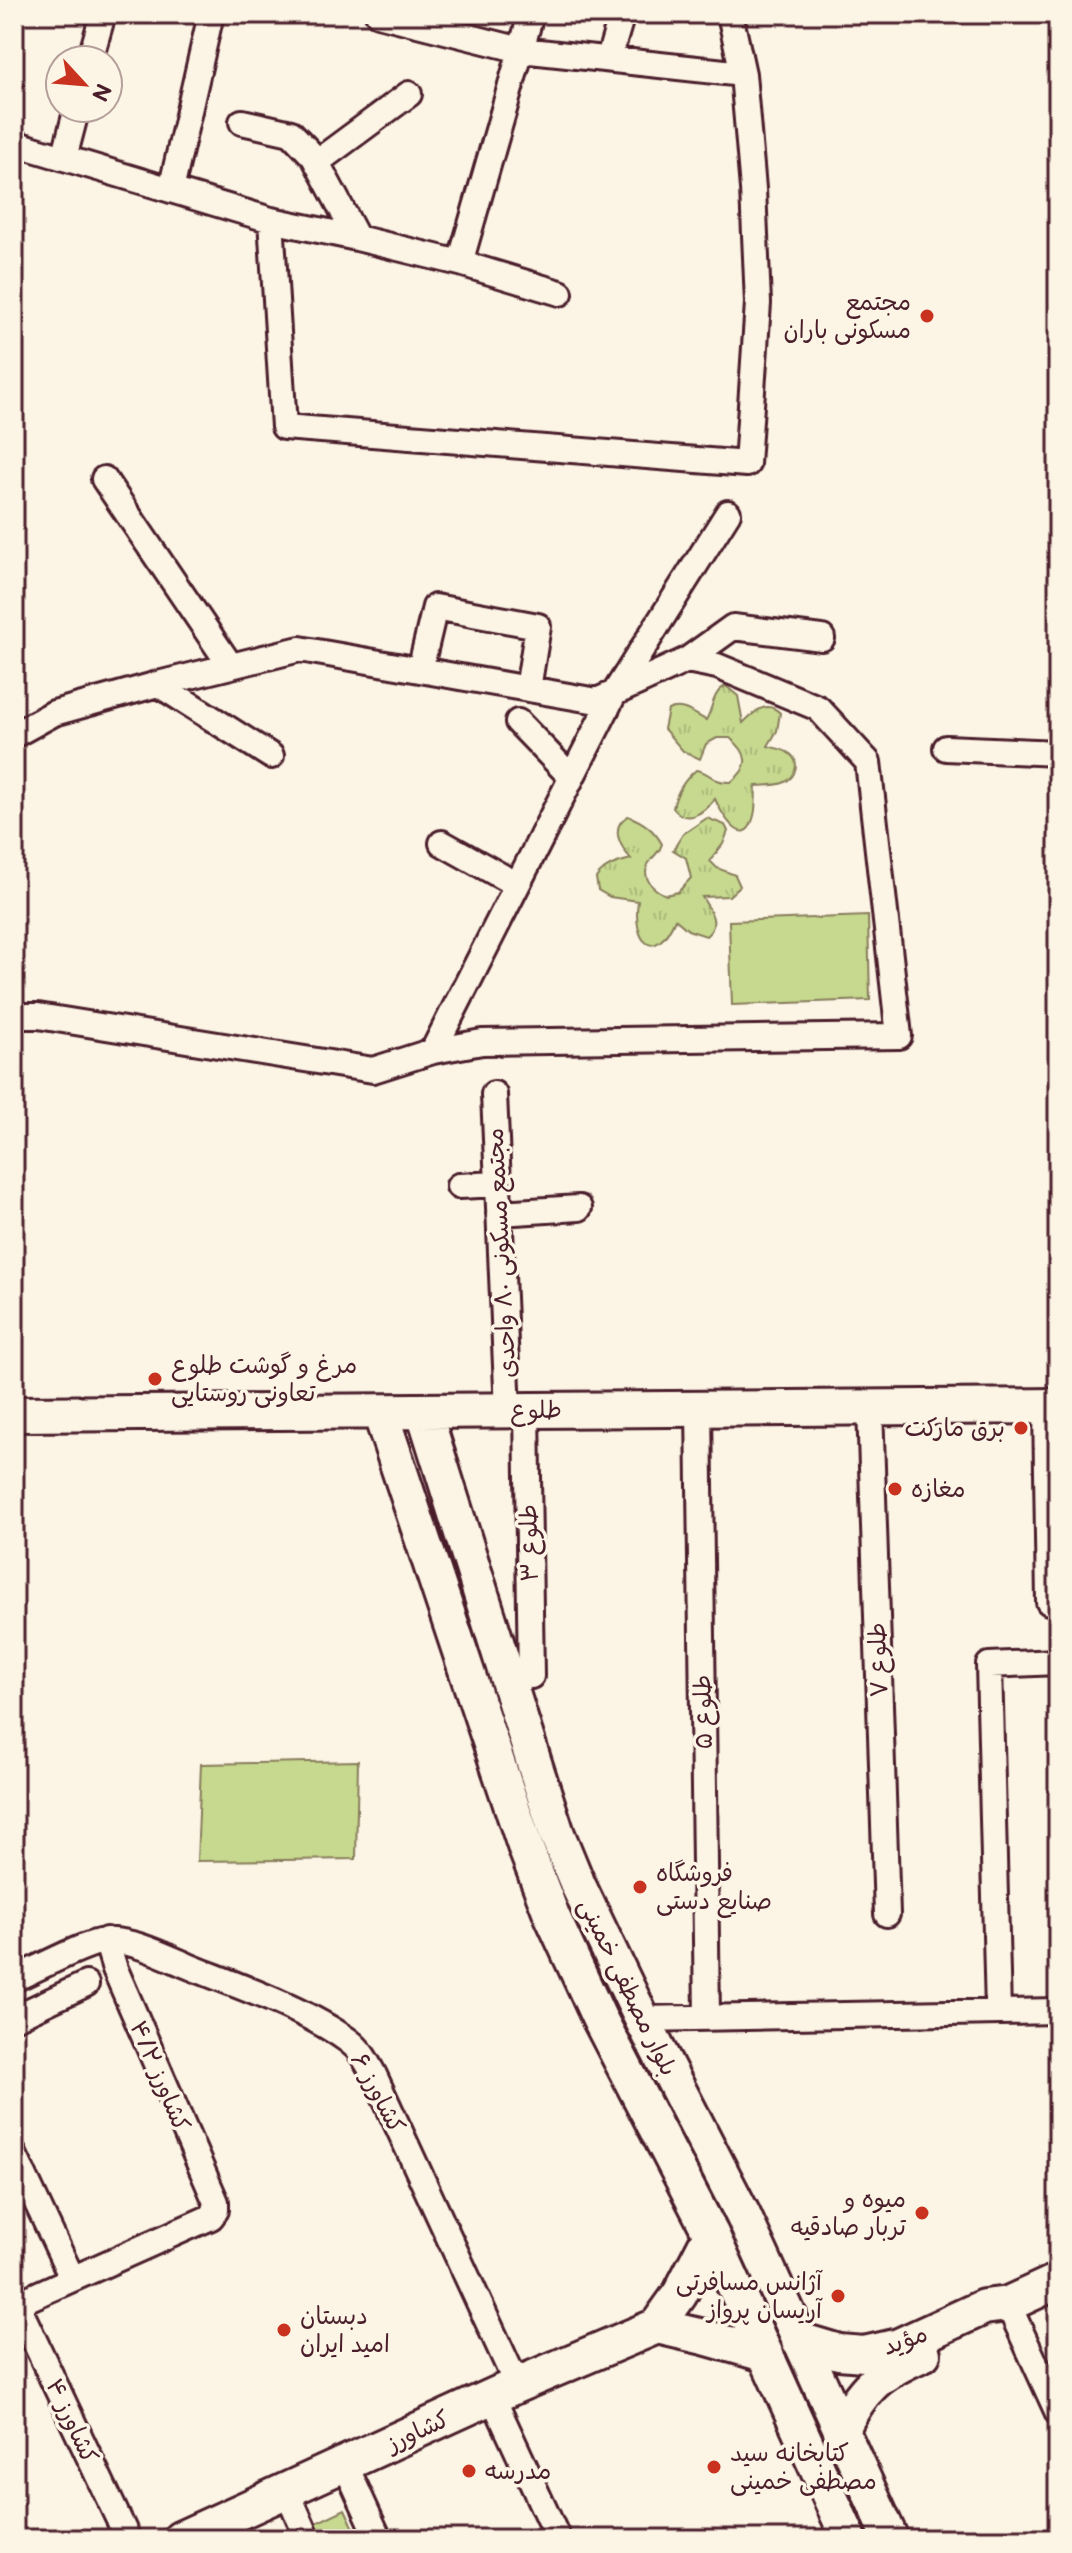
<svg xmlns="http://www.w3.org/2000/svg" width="1072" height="2553" font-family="'Balsamiq Sans','Playpen Sans Arabic',sans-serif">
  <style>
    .grass { fill: url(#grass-tufts); stroke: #887c5c; stroke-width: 2 }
    .garden { fill: #c6d98e; stroke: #887c5c; stroke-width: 2 }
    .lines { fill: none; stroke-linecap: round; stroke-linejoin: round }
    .street-casing { stroke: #4a1f2b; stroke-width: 30 }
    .secondary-casing { stroke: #4a1f2b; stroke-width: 40 }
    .street { stroke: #fcf5e5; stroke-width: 24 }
    .secondary { stroke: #fcf5e5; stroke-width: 34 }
    .poi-dot { fill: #c8321e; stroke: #fcf5e5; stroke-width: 3 }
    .labels { text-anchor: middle; stroke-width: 7; stroke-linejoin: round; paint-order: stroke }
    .poi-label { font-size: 24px; fill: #4a1f2b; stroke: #fcf5e5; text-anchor: start }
    .street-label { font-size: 24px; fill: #4a1f2b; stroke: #fcf5e5 }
  </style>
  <defs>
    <pattern id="grass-tufts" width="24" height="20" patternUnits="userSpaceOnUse" patternTransform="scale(2)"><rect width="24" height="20" fill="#c6d98e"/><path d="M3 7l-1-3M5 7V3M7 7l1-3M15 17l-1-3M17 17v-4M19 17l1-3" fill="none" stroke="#acba7b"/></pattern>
  </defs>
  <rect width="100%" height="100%" fill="#fcf5e5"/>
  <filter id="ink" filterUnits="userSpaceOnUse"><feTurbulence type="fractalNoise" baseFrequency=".0125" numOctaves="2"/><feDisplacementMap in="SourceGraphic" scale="16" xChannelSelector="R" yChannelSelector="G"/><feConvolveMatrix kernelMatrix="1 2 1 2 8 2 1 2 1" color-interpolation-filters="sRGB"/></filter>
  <g filter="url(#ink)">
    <path class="grass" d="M726 686 738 696 743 723C754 712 767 699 780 713L777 731 768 746C774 748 782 749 787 752 802 760 796 778 783 783 774 786 765 785 756 786 755 797 757 808 753 819 743 852 720 811 715 799 704 812 687 826 673 808 676 793 684 780 696 770 710 771 711 783 731 782 751 767 749 753 730 738H717L706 744 700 759 683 751 664 729 668 710C682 703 694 714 706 720 713 709 712 692 726 686Z
      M628 816C642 821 655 831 662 844 660 852 656 853 651 860 639 875 651 889 666 895L678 892 691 878 686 858 673 850 683 834 707 818 725 825 728 831 723 844 710 861 717 868 735 875 740 886 729 896 702 897C710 910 721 924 706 936L688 930 675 919C655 965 632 943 638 901L610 897 598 890 596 878C605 865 617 863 631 859 620 846 609 827 628 816Z
      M345 2509 359 2539H318L312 2525Z"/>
    <path class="garden" d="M868 916 870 1000 732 1005 729 921Z
      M358 1761 356 1859 197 1861 201 1764Z"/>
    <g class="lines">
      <g class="street-casing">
        <path id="street" d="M378 14 521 50 531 14
          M730 14 743 74
          M609 58 622 14
          M90 60 103 14
          M242 122 291 133 314 157 357 238
          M14 143 271 220 357 238 460 263 521 50 743 74 753 189 758 303 747 464 284 427 271 220
          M64 158 77 108
          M317 162 409 94
          M171 190 211 14
          M460 263 560 293
          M104 479 230 665
          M687 660 733 627 822 638
          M420 670 435 607 538 626 528 689
          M158 684 271 756
          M518 722 571 777
          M14 735 54 713 158 684 300 649 597 701 687 660 717 666 818 708 868 762 899 1036 482 1042 433 1051 373 1070 38 1016H14
          M946 748 1058 753
          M442 843 517 885
          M433 1051 614 694 728 513
          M494 1094 508 1411
          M459 1186 498 1184
          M499 1213 579 1208
          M1046 1406 1049 1602
          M870 1407 887 1914
          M699 1408 707 2016
          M527 1410 531 1676
          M14 1979C35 1970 84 1943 105 1941 130 1938 169 1958 193 1968 241 1987 307 2010 349 2041 361 2050 367 2062 374 2075L517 2385
          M998 2012 989 1665 1058 1662
          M14 2018 86 1984
          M642 2019 1058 2011
          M14 2154 72 2278
          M17 2304 128 2539
          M1008 2304 1058 2413
          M14 2305 211 2217 216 2210V2202L115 1969 106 1940
          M492 2396 558 2539
          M345 2464 379 2539
          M287 2491 308 2539"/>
      </g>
      <g class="secondary-casing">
        <path id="secondary" d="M380 1412 526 1849 552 1916 599 2018 711 2234 849 2539
          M424 1412 535 1766 557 1834 578 1885 642 2019 743 2215 891 2539
          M14 1414 1058 1406
          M657 2326 704 2337 764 2354
          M799 2340 839 2352 864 2354 899 2346 984 2307 1008 2304 1058 2281
          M841 2431C861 2388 879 2373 923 2354
          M180 2539 517 2385 657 2326 680 2294 711 2234"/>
      </g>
      <use href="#street" class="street"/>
      <use href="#secondary" class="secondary"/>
    </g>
  </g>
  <g class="poi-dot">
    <circle cx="927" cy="316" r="8"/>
    <circle cx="155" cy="1379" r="8"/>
    <circle cx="1021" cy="1428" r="8"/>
    <circle cx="895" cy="1489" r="8"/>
    <circle cx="640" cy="1887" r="8"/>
    <circle cx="922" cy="2213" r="8"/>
    <circle cx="838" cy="2296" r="8"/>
    <circle cx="284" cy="2330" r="8"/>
    <circle cx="714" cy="2467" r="8"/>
    <circle cx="469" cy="2471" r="8"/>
  </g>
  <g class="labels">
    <g class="poi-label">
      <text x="911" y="310" text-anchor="end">مجتمع<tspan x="911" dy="28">مسکونی باران</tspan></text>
      <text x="171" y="1373">مرغ و گوشت طلوع<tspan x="171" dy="28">تعاونی روستایی</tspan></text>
      <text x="1005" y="1436" text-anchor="end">برق مارکت</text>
      <text x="911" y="1497">مغازه</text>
      <text x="656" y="1881">فروشگاه<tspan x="656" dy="28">صنایع دستی</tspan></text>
      <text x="906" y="2207" text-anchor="end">میوه و<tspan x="906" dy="28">تربار صادقیه</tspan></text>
      <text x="822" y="2290" text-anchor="end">آژانس مسافرتی<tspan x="822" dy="28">آریسان پرواز</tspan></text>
      <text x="300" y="2324">دبستان<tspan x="300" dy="28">امید ایران</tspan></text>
      <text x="730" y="2461">کتابخانه سید<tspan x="730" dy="28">مصطفی خمینی</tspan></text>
      <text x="485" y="2479">مدرسه</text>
    </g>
    <g class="street-label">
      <text transform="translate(501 1253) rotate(-93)" y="8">مجتمع مسکونی ۸۰ واحدی</text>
      <text transform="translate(536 1410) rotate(-1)" y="8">طلوع</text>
      <text transform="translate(529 1543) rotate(-91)" y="8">طلوع ۳</text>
      <text transform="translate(878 1660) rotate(-92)" y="8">طلوع ۷</text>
      <text transform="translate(703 1712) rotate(-91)" y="8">طلوع ۵</text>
      <text transform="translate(628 1987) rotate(64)" y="8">بلوار مصطفی خمینی</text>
      <text transform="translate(160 2076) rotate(67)" y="8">کشاورز ۴/۲</text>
      <text transform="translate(378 2093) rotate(62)" y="8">کشاورز ۶</text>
      <text transform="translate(905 2340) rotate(-20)" y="8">مؤید</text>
      <text transform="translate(72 2421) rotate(65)" y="8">کشاورز ۴</text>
      <text transform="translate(418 2431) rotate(-25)" y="8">کشاورز</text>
    </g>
  </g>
  <rect width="1072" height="2553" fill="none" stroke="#fcf5e5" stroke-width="48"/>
  <rect x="24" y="24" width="1024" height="2505" fill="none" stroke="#4a1f2b" stroke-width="3" filter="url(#ink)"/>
  <g transform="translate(84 84) rotate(116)"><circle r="38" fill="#fcf5e5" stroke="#b59f9b" stroke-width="2"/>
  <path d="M0-6L14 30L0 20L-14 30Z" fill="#c8321e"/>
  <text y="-12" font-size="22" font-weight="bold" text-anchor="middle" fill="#4a1f2b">N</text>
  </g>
</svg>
